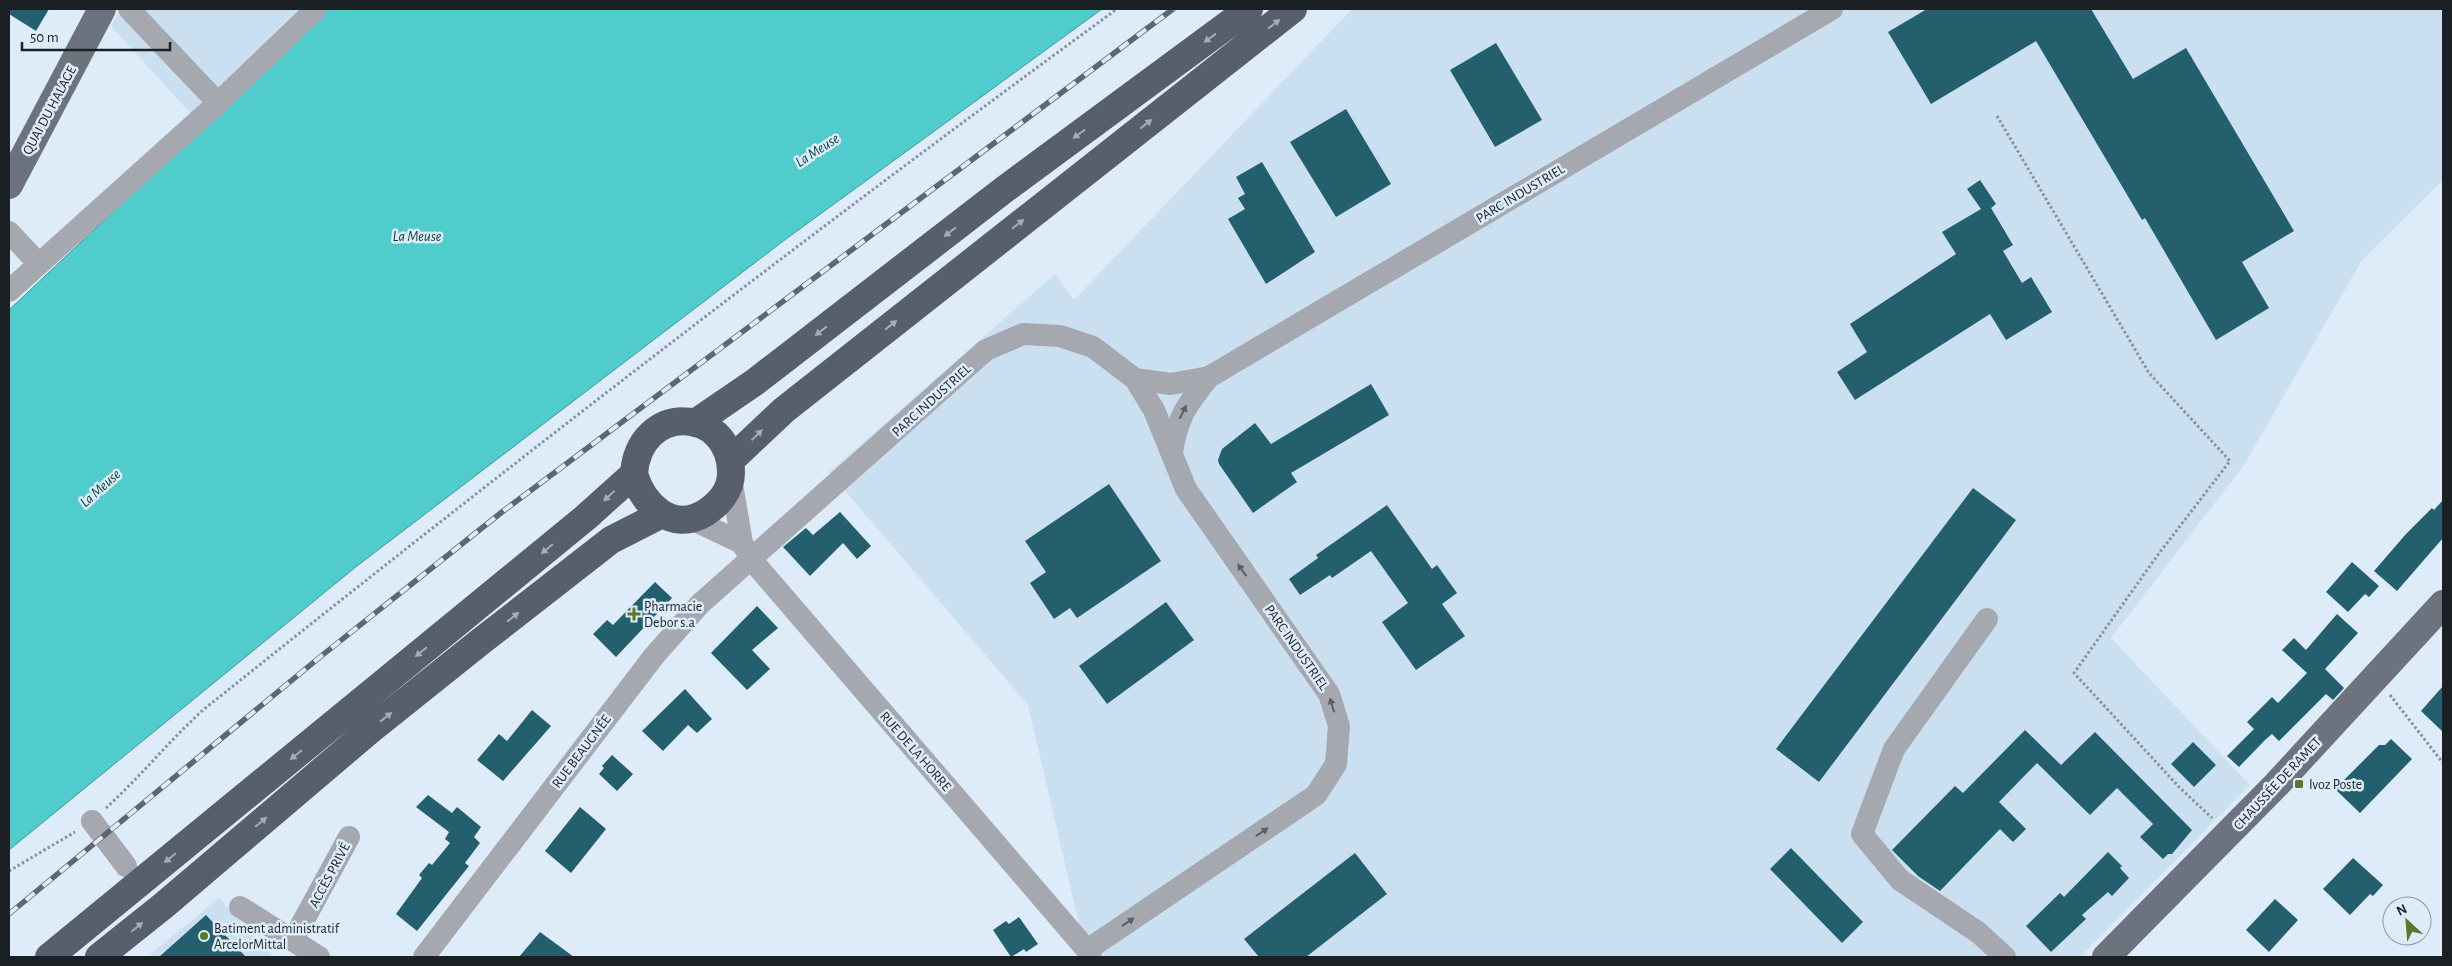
<svg xmlns="http://www.w3.org/2000/svg" width="2452" height="966" font-family="'Alegreya Sans',sans-serif">
  <style>
    .built { fill: #cae0f0 }
    .water { fill: #51cccd; stroke: #40989a }
    .building { fill: #245f6e }
    .lines { fill: none; stroke-linecap: round; stroke-linejoin: round }
    .path { stroke: #87929b; stroke-width: 3; stroke-dasharray: 2.5 2.5; stroke-linecap: butt }
    .minor { stroke: #a5a9af; stroke-width: 22 }
    .major { stroke: #6c737e; stroke-width: 28 }
    .highway { stroke: #585f6c; stroke-width: 28 }
    .rail-casing { stroke: #5e676e; stroke-width: 5.5 }
    .rail { stroke: #ddecf8; stroke-width: 4; stroke-dasharray: 11; stroke-linecap: butt }
    .oneway { fill: #a1adb9 }
    .oneway2 { fill: #595e63 }
    .poi-dot { fill: #5a772c; stroke: #ddecf8; stroke-width: 2 }
    .labels { text-anchor: middle; stroke-width: 5; stroke-linejoin: round; paint-order: stroke }
    .street-label { font-size: 14px; fill: #1a2024; stroke: #ddecf8 }
    .poi-label { font-size: 14px; fill: #1a2024; stroke: #ddecf8; text-anchor: start }
    .water-label { font-size: 15px; font-style: italic; fill: #074142; stroke: #ddecf8 }
  </style>
  <rect width="100%" height="100%" fill="#ddecf8"/>
  <path class="built" d="M121 9H328L203 127 111 26Z
    M1352 9H2443V180L2362 260 2244 465 2111 638 2250 785 2080 957H1105L1079 924 1028 705 829 472 1055 274 1074 300Z
    M219 898 273 957H147Z"/>
  <path class="water" d="M328 9H1102L786 239 357 566 9 850V310Z"/>
  <path class="building" d="M9 9H49L36 31 9 14Z
    M1927 9H2091L2133 79 2186 48 2294 231 2242 262 2269 308 2216 340 2145 218 2142 220 2036 41 1931 104 1888 32Z
    M1496 43 1542 120 1495 147 1450 70Z
    M1346 109 1391 184 1336 217 1290 142Z
    M1262 162 1315 252 1266 284 1228 219 1245 209 1238 198 1245 194 1236 177Z
    M1980 180 1996 204 1991 208 2013 245 2003 251 2022 283 2031 277 2052 312 2006 340 1990 314 1855 400 1837 372 1867 352 1850 324 1956 254 1942 232 1981 209 1967 189Z
    M1371 384 1389 415 1291 473 1297 482 1253 513 1219 464 1218 460 1222 449 1255 423 1271 444Z
    M1109 484 1161 561 1077 618 1070 608 1054 619 1030 583 1046 572 1025 541Z
    M1973 488 2016 520 1819 782 1776 749Z
    M2443 500V538L2397 591 2374 571 2406 534 2432 508 2434 510Z
    M1387 505 1432 569 1437 565 1457 593 1442 604 1465 636 1416 670 1382 622 1408 603 1371 551 1332 578 1330 575 1300 595 1289 579 1318 558 1316 555Z
    M840 512 871 546 857 559 843 543 810 576 783 547 806 528 813 535Z
    M2352 562 2379 586 2369 597 2365 594 2348 612 2326 592Z
    M655 582 672 598 616 657 593 634 607 620 613 625Z
    M1166 602 1194 640 1107 704 1079 666Z
    M757 606 778 628 752 650 770 669 747 690 711 653Z
    M2337 614 2358 633 2325 669 2344 688 2333 700 2326 694 2279 741 2272 734 2265 740 2239 767 2227 756 2254 729 2247 722 2272 697 2278 703 2307 673 2282 650 2294 638 2306 650Z
    M2443 686V732L2421 711Z
    M685 689 712 719 697 733 688 725 663 751 642 731Z
    M532 710 551 726 503 781 477 760 499 734 507 741Z
    M2025 730 2061 765 2095 732 2192 830 2172 854H2168L2163 859 2140 837 2153 824 2117 788 2090 815 2037 763 1999 802 2026 829 2013 842 2000 829 1940 891 1918 876 1892 850 1955 786 1963 793Z
    M2391 739 2412 759 2360 813 2335 789 2379 745H2385Z
    M2193 742 2216 765 2194 787 2171 764Z
    M612 755 633 774 617 791 599 774 604 768 602 766Z
    M428 795 452 813 457 807 481 827 474 837 480 843 465 863 469 866 417 931 396 914 422 878 419 875 429 863 432 865 450 843 445 839 449 832 416 807Z
    M580 807 606 829 571 873 545 851Z
    M1791 848 1863 922 1842 943 1770 869Z
    M2108 852 2122 866 2120 868 2129 878 2112 896 2108 892 2082 915 2086 919 2051 952 2026 926 2060 893 2064 897Z
    M1355 853 1387 894 1306 957H1259L1244 939Z
    M2353 858 2383 885 2373 896 2370 894 2350 915 2323 889Z
    M2275 899 2298 920 2269 952 2246 930Z
    M206 915 246 957H159Z
    M1019 917 1038 944 1026 952 1024 949 1011 957 993 930 1006 921 1009 924Z
    M540 932 574 957H519Z"/>
  <g class="lines">
    <path class="path" d="M1997 116 2149 373 2230 461 2157 556 2074 673 2179 787 2212 818
      M2390 695 2443 763
      M106 808C140 777 169 741 203 710 503 470 807 235 1117 9
      M9 871 75 832"/>
    <path class="minor" d="M129 9 218 103 316 9
      M9 232 38 263
      M9 291 218 103
      M1135 379 1171 384 1209 377
      M1172 453C1177 418 1187 404 1209 377L1832 9
      M731 478 742 543 751 559 1087 950 1091 957
      M689 518 742 543
      M1987 619 1894 749 1862 834 1900 880 1979 933 2005 957
      M92 821 126 866
      M240 907 319 957
      M293 940 349 837
      M424 957 654 656 700 604 986 350 1023 334 1060 336 1093 347 1135 379 1154 410 1186 489 1329 694 1339 726 1336 764 1316 795 1087 950"/>
    <path class="major" d="M9 185 102 9
      M2106 957 2277 784 2443 604"/>
    <path class="highway" d="M695 423 755 382 1005 189 1249 9
      M731 460 784 410 1293 9
      M49 957 585 518 634 474C639 402 731 406 731 473 731 490 719 504 705 513 672 533 643 505 634 474
      M99 957 163 906 370 730 480 642 611 540 662 514"/>
    <g class="rail-casing">
      <path id="rail" d="M9 914 320 657 502 512 1173 9"/>
    </g>
    <use href="#rail" class="rail"/>
  </g>
  <defs><path id="oneway-solid" d="M-6-.8H1V-3.2L6.5 0L1 3.2V.8H-6Z" transform="scale(1.25)"/></defs>
  <g class="oneway">
    <use href="#oneway-solid" transform="translate(1274 24) rotate(-38)"/>
    <use href="#oneway-solid" transform="translate(1210 38) rotate(144)"/>
    <use href="#oneway-solid" transform="translate(1146 124) rotate(-38)"/>
    <use href="#oneway-solid" transform="translate(1079 134) rotate(144)"/>
    <use href="#oneway-solid" transform="translate(1018 224) rotate(-38)"/>
    <use href="#oneway-solid" transform="translate(950 232) rotate(142)"/>
    <use href="#oneway-solid" transform="translate(891 325) rotate(-38)"/>
    <use href="#oneway-solid" transform="translate(821 331) rotate(142)"/>
    <use href="#oneway-solid" transform="translate(757 435) rotate(-44)"/>
    <use href="#oneway-solid" transform="translate(609 496) rotate(137)"/>
    <use href="#oneway-solid" transform="translate(547 549) rotate(141)"/>
    <use href="#oneway-solid" transform="translate(513 617) rotate(-38)"/>
    <use href="#oneway-solid" transform="translate(421 652) rotate(141)"/>
    <use href="#oneway-solid" transform="translate(386 717) rotate(-38)"/>
    <use href="#oneway-solid" transform="translate(296 755) rotate(141)"/>
    <use href="#oneway-solid" transform="translate(261 822) rotate(-40)"/>
    <use href="#oneway-solid" transform="translate(170 858) rotate(141)"/>
    <use href="#oneway-solid" transform="translate(137 927) rotate(-39)"/>
  </g>
  <g class="oneway2">
    <use href="#oneway-solid" transform="translate(1183 412) rotate(-64)"/>
    <use href="#oneway-solid" transform="translate(1242 570) rotate(-125)"/>
    <use href="#oneway-solid" transform="translate(1332 705) rotate(-107)"/>
    <use href="#oneway-solid" transform="translate(1262 832) rotate(-34)"/>
    <use href="#oneway-solid" transform="translate(1128 922) rotate(-34)"/>
  </g>
  <g class="poi-dot">
    <path d="M631.5 606.5h5v5h5v5h-5v5h-5v-5h-5v-5h5z"/>
    <rect x="2294" y="779" width="10" height="10" rx="2.5"/>
    <circle cx="204" cy="936" r="5"/>
  </g>
  <g class="labels">
    <g class="street-label">
      <text transform="translate(49 110) rotate(-62)" y="5">QUAI DU HALAGE</text>
      <text transform="translate(1520 193) rotate(-31)" y="5">PARC INDUSTRIEL</text>
      <text transform="translate(931 400) rotate(-42)" y="5">PARC INDUSTRIEL</text>
      <text transform="translate(1297 647) rotate(55)" y="5">PARC INDUSTRIEL</text>
      <text transform="translate(581 751) rotate(-53)" y="5">RUE BEAUGNÉE</text>
      <text transform="translate(916 751) rotate(49)" y="5">RUE DE LA HORRE</text>
      <text transform="translate(2277 783) rotate(-47)" y="5">CHAUSSÉE DE RAMET</text>
      <text transform="translate(329 875) rotate(-62)" y="5">ACCÈS PRIVÉ</text>
    </g>
    <g class="poi-label">
      <text x="644" y="611">Pharmacie<tspan x="644" dy="16">Debor s.a</tspan></text>
      <text x="2309" y="789">Ivoz Poste</text>
      <text x="214" y="933">Batiment administratif<tspan x="214" dy="16">ArcelorMittal</tspan></text>
    </g>
    <g class="water-label">
      <text transform="translate(817 150) rotate(-33)" y="5">La Meuse</text>
      <text x="417" y="241">La Meuse</text>
      <text transform="translate(100 488) rotate(-42)" y="5">La Meuse</text>
    </g>
  </g>
  <rect width="2452" height="966" fill="none" stroke="#1a2024" stroke-width="20"/>
  <g transform="translate(2407 921) rotate(334)"><circle r="24" fill="#ddecf8" stroke="#8f9aa3"/>
  <path d="M0-4L9 19L0 12L-9 19Z" fill="#5a772c"/>
  <text y="-8" font-size="14" font-weight="bold" text-anchor="middle" fill="#1a2024">N</text>
  </g>
  <path d="M22 42v8h148v-8" fill="none" stroke="#1a2024" stroke-width="2.5"/>
  <text x="30" y="42" font-size="15" fill="#1a2024" stroke="#ddecf8" stroke-width="4" paint-order="stroke">50 m</text>
</svg>
